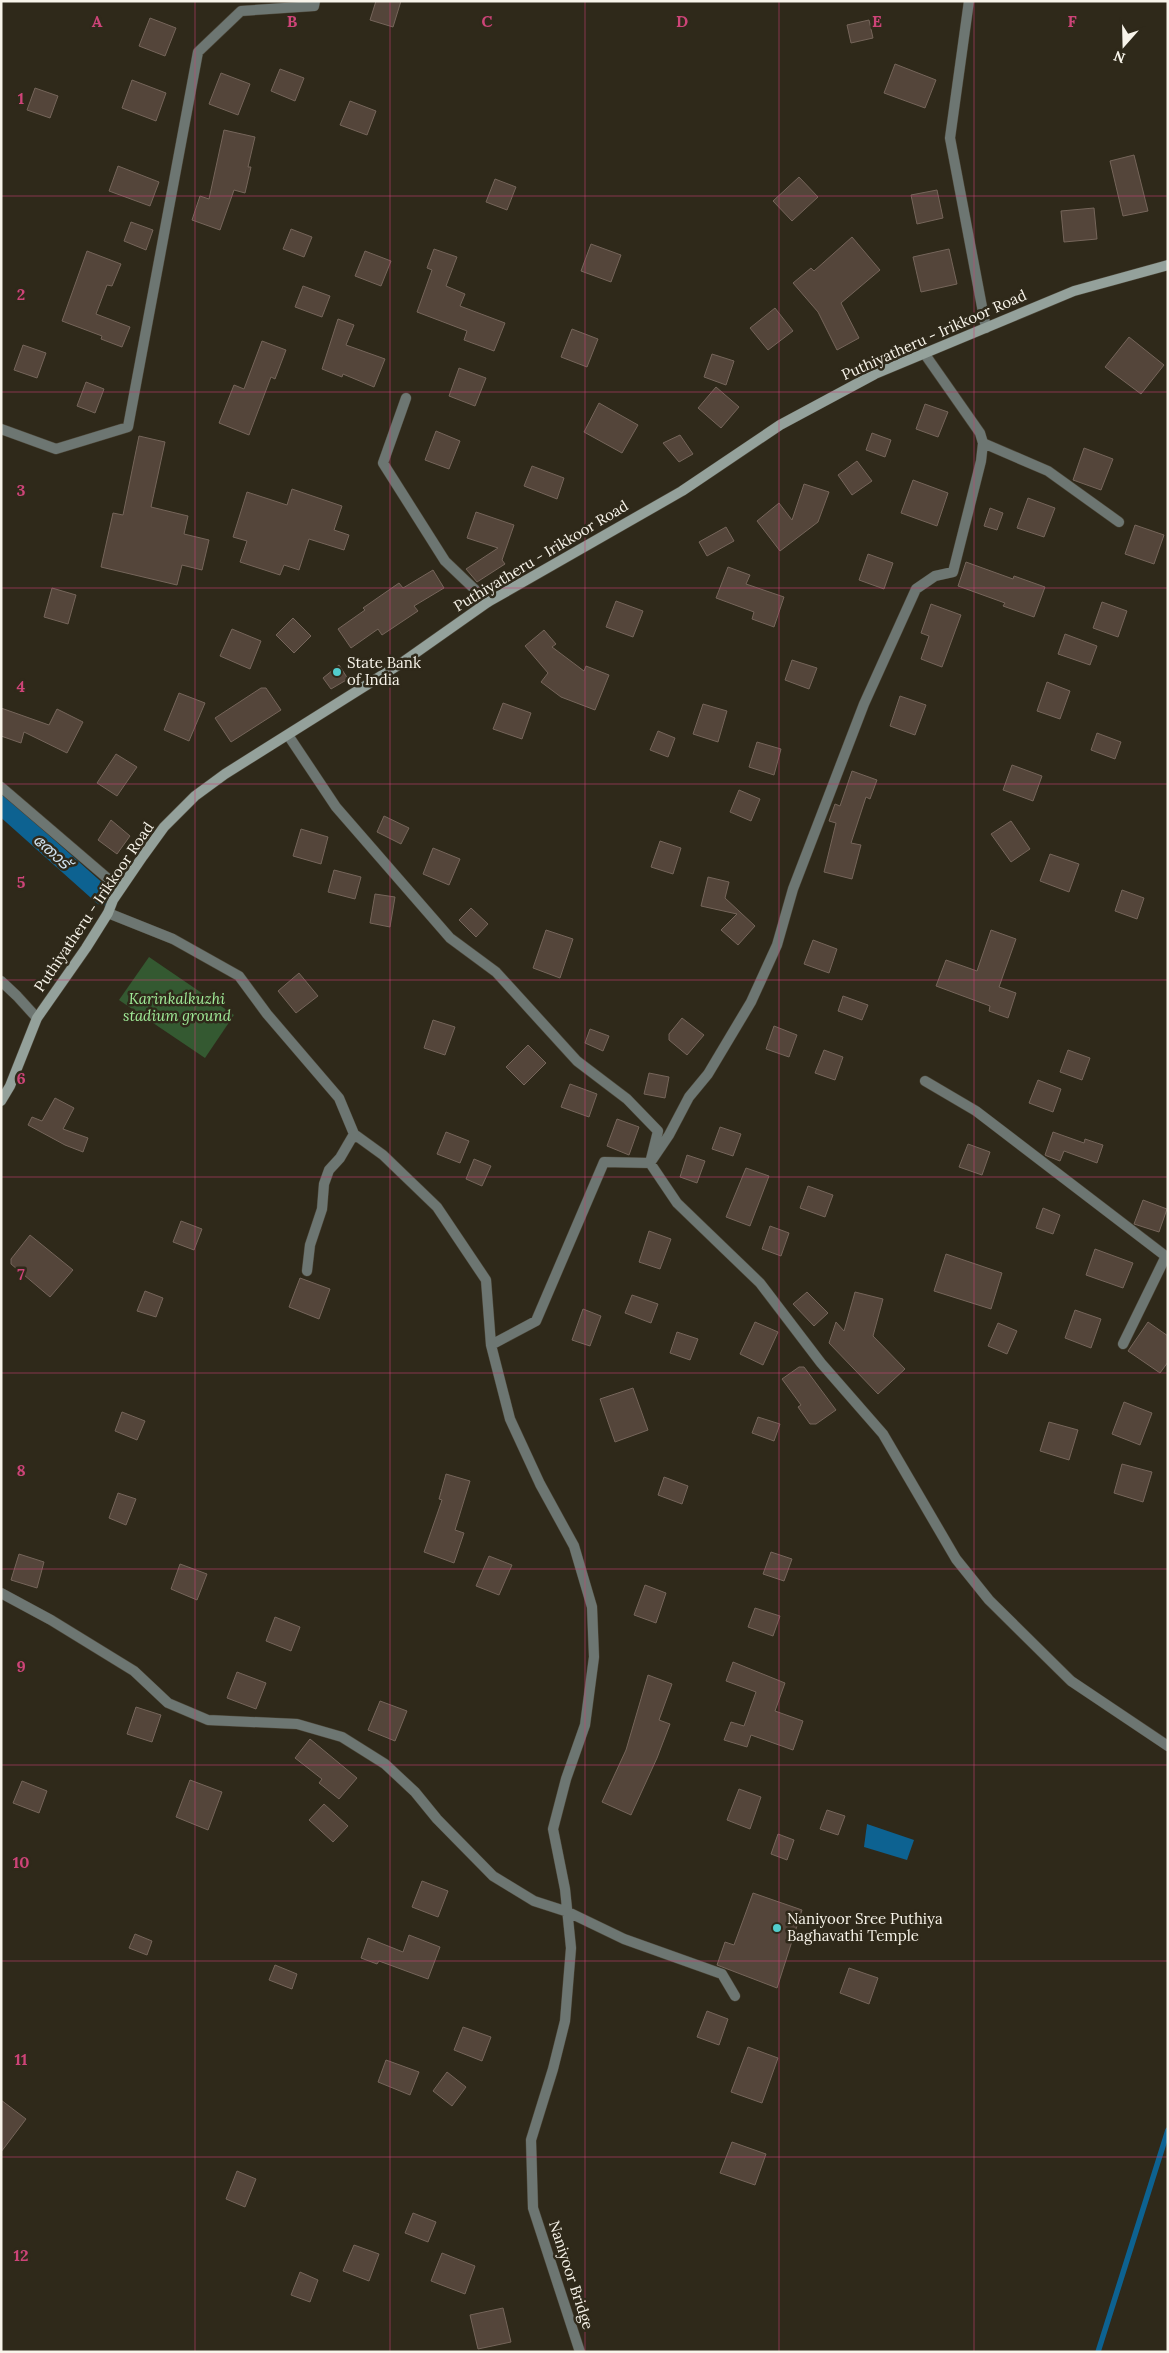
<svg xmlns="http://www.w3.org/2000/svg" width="1169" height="2353" font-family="Lora,'Noto Sans Malayalam',serif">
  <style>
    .green { fill: #345931 }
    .water { fill: #0d6291 }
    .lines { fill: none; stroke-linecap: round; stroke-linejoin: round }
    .stream { stroke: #0d6291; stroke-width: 5.5 }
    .canal { stroke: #0d6291; stroke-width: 19 }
    .building { fill: #54453a; stroke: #75655a }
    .street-casing { stroke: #4b4537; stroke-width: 11 }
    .secondary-casing { stroke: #4b4537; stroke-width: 11 }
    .street { stroke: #6d7672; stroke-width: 10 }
    .secondary { stroke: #94a19b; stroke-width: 10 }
    .grid { fill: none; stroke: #cd4478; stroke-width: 1; stroke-opacity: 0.55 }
    .poi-dot { fill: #52cdcd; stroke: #2f291a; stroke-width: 2 }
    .labels { text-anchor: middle; stroke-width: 5; stroke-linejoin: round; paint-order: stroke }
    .street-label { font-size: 15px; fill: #f8f4ea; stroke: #2f291a }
    .poi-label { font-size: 15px; fill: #f8f4ea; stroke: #2f291a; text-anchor: start }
    .park-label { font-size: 15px; font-style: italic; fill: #a0eb98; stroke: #2f291a }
    .water-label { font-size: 16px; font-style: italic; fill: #cfe1ef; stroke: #2f291a }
    .grid-label { font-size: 16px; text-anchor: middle; font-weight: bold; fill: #cd4478; stroke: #2f291a; stroke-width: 5; stroke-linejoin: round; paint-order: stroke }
  </style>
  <rect width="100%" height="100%" fill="#2f291a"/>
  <path class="green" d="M149 957 234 1015 205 1058 119 1000Z"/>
  <path class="water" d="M867 1824 914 1840 907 1860 864 1847Z"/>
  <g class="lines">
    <path class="stream" d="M1098 2352 1168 2130"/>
    <path class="canal" d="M1 805 103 896"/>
  </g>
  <path class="building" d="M376 1H401L393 27 370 20Z
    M150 18 176 28 165 56 139 46Z
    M869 20 873 38 851 43 847 25Z
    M895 64 936 80 925 108 884 93Z
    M280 69 304 78 295 101 271 91Z
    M221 73 250 84 238 115 209 104Z
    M132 80 166 93 156 121 122 108Z
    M35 88 58 96 50 118 27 110Z
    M350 101 376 111 367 135 340 125Z
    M224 130 255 137 248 167H251L245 193 234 190 220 230 192 220 200 196 209 199Z
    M1134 155 1148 211 1123 216 1110 161Z
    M118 166 159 182 150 206 109 191Z
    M799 177 818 197 792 221 773 201Z
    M495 179 516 187 507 210 486 202Z
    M937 190 943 218 917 224 911 195Z
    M1094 208 1097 239 1064 242 1061 211Z
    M131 222 153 230 146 250 124 241Z
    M291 229 312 237 304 257 283 249Z
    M852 237 880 270 841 303 859 338 837 350 818 312 793 283 811 268 814 271Z
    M591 244 621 255 611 282 581 271Z
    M434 249 457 257 446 286 465 294 460 306 505 323 494 351 464 340 467 331 417 312 432 270 427 268Z
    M949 249 957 284 921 292 913 257Z
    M87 251 121 264 112 286 107 285 96 314 130 327 122 347 101 339 102 336 62 321Z
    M365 251 391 261 381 286 355 276Z
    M303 286 330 296 322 317 295 307Z
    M775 308 793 331 768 350 750 328Z
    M338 319 354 325 346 345 385 359 374 387 343 374 342 377 322 369Z
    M572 329 598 339 587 367 561 357Z
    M1129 337 1164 365 1141 394 1105 367Z
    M262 341 286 350 275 379 271 377 249 435 219 423 234 385 244 389Z
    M23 345 46 353 37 378 14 370Z
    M712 354 734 361 726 385 704 377Z
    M459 368 486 378 475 406 449 396Z
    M86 382 104 389 95 413 77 406Z
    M716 387 739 407 721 428 698 408Z
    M599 403 638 425 622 453 584 432Z
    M925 404 948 412 938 437 916 429Z
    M436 431 460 441 449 469 425 460Z
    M872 433 891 440 885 457 866 450Z
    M680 435 693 454 679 462 663 443Z
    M139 436 165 442 151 507 188 516 184 534 209 540 202 570 182 565 177 585 101 567 113 513 123 515Z
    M1084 448 1113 459 1101 490 1073 480Z
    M857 461 872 481 852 495 838 475Z
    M532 466 564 478 557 499 524 486Z
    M913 480 948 493 937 526 901 513Z
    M804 484 829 492 818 522 780 551 757 521 779 503 792 520Z
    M292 489 342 506 334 530 349 535 344 550 309 539 299 570 284 565 280 575 240 562 247 541 233 537 247 492 287 505Z
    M1028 498 1055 508 1044 537 1017 528Z
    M990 508 1003 513 997 530 984 526Z
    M476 512 514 525 502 560 505 564 477 582 466 569 498 548 467 538Z
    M1135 525 1164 535 1154 564 1125 554Z
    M726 527 734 541 707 556 699 542Z
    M868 554 893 563 884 589 859 580Z
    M966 562 1013 579 1014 576 1045 587 1034 617 1003 606 1005 603 958 586Z
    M728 567 750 575 746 584 784 597 774 627 752 619 754 612 716 598Z
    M433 570 444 588 414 606 418 611 382 635 378 629 351 648 338 629 365 610 363 608 399 583 403 588Z
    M52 588 76 595 68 624 44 617Z
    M616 601 643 611 633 637 606 627Z
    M1102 602 1127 611 1118 637 1093 628Z
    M931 604 961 615 942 667 921 659 929 636 921 633Z
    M293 618 311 636 294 653 276 635Z
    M232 629 261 641 250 669 220 656Z
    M544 630 556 644 552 647 584 671 586 666 609 675 595 710 561 697 541 682 548 673 525 646Z
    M1065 634 1097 646 1090 665 1058 654Z
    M792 660 817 668 809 689 785 680Z
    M339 665 348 679 331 689 323 678Z
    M1047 682 1070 691 1060 719 1037 711Z
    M261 688H266L281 710 231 742 215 718Z
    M179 693 205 703 189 741 164 730Z
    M900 696 926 705 915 735 890 726Z
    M503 703 531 713 522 739 493 729Z
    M703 704 727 711 718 742 693 734Z
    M1 708 49 725 57 709 83 722 67 753 24 732 21 743 1 736Z
    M658 731 675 738 668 757 650 750Z
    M1097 733 1121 742 1115 759 1091 750Z
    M757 742 781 749 774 775 749 767Z
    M116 754 137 767 117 796 97 783Z
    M1012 765 1042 776 1033 801 1003 790Z
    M852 771 877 780 870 799 866 797 851 843 861 845 852 879 824 872 836 823 829 821 835 804 840 806Z
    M739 790 760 799 751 821 730 812Z
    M384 816 409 828 401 844 377 832Z
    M111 820 130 836 117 854 98 840Z
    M1011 821 1030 849 1011 862 991 834Z
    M301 829 328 837 321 864 293 856Z
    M660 841 681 848 673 874 651 867Z
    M433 848 460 859 449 885 423 874Z
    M1050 854 1079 864 1069 892 1040 881Z
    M334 870 361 877 355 899 328 892Z
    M708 877 729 882 725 898 755 926 738 945 721 930 737 914 701 906Z
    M1122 890 1144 898 1137 919 1115 911Z
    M375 894 395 897 390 927 370 923Z
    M471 908 488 924 476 937 459 920Z
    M546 930 573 939 560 978 533 968Z
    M991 930 1016 939 999 987 1016 993 1008 1018 989 1011 990 1006 936 986 946 960 977 971Z
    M813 940 837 949 829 973 804 964Z
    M299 973 318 996 296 1013 278 991Z
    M843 996 868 1005 862 1020 838 1011Z
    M682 1018 704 1035 687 1055 669 1040V1034Z
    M433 1020 455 1027 445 1055 424 1048Z
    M774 1026 797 1035 789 1057 766 1049Z
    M590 1029 609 1036 603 1051 585 1043Z
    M528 1045 546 1063 524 1085 506 1067Z
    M824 1050 843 1057 835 1080 815 1073Z
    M1068 1050 1090 1058 1082 1080 1060 1072Z
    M649 1073 669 1077 665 1098 644 1094Z
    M1038 1080 1061 1089 1053 1112 1029 1103Z
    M570 1084 597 1094 589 1117 561 1107Z
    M55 1098 74 1108 63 1129 88 1138 83 1152 65 1145 28 1125 32 1117 42 1121Z
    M617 1119 639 1127 629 1155 607 1146Z
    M720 1127 741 1134 733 1156 712 1149Z
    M446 1132 469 1141 460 1163 437 1154Z
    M1053 1132 1084 1143 1085 1139 1103 1145 1097 1163 1064 1151 1060 1161 1047 1156 1045 1155Z
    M968 1144 990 1152 982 1175 959 1167Z
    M687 1155 705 1161 697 1183 680 1177Z
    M474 1159 491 1166 482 1186 466 1179Z
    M746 1168 769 1176 750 1226 726 1217Z
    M808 1186 833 1195 825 1217 800 1208Z
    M1143 1200 1167 1209 1159 1232 1134 1224Z
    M1043 1208 1060 1215 1053 1234 1036 1228Z
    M181 1221 202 1229 194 1250 173 1242Z
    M770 1226 789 1233 781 1256 762 1249Z
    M649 1231 671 1239 660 1269 639 1262Z
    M30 1235 73 1270 50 1297 11 1264V1259Z
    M1095 1249 1133 1263 1123 1288 1086 1275Z
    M946 1254 1002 1273 991 1309 934 1291Z
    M300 1278 330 1289 319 1319 289 1307Z
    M145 1291 163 1298 156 1317 137 1311Z
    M807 1292 828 1313 814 1326 793 1304Z
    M855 1292 883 1299 873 1336 905 1369 878 1394 829 1343 836 1322 844 1331Z
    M632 1295 658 1304 651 1323 625 1313Z
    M583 1309 601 1316 590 1346 572 1340Z
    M1075 1310 1101 1319 1091 1348 1065 1338Z
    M755 1322 778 1332 763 1365 740 1354Z
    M1148 1322 1168 1336V1362L1160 1373 1128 1351Z
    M998 1323 1017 1331 1007 1354 988 1346Z
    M677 1332 698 1339 690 1360 670 1353Z
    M799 1367H804L836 1410 816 1424H810L798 1407 801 1405 782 1379Z
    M633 1388 648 1430 615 1442 600 1399Z
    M1124 1402 1152 1413 1140 1445 1112 1434Z
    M122 1412 145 1421 137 1440 115 1431Z
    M758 1417 780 1424 774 1441 752 1433Z
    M1049 1422 1078 1430 1069 1460 1040 1451Z
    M1122 1464 1152 1472 1143 1502 1114 1493Z
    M446 1474 470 1481 455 1530 464 1533 454 1563 424 1552 442 1500 439 1499Z
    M664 1477 688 1486 682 1504 658 1495Z
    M118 1493 136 1499 126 1525 109 1518Z
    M771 1552 792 1559 784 1581 763 1574Z
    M19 1554 44 1562 37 1588 11 1580Z
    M489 1556 512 1565 499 1595 476 1586Z
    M180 1564 207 1574 197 1600 171 1589Z
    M645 1585 666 1593 656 1623 634 1615Z
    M755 1608 780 1616 773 1636 748 1627Z
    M275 1617 300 1627 291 1651 266 1641Z
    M733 1662 785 1683 775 1711 803 1721 793 1750 751 1735 747 1747 724 1740 731 1722 744 1726 756 1692 726 1681Z
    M237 1672 266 1683 256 1709 227 1698Z
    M648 1675 672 1684 659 1720 670 1724 657 1758 631 1815 602 1802 626 1750Z
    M380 1701 407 1711 395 1741 368 1730Z
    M136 1707 161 1715 152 1742 127 1734Z
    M310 1739 357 1778 339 1799 319 1783 322 1779 295 1758Z
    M190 1780 222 1792 208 1830 176 1817Z
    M22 1781 47 1791 39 1813 13 1803Z
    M739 1789 761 1797 750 1829 727 1820Z
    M324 1804 348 1826 333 1842 309 1820Z
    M827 1810 845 1816 838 1835 820 1829Z
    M778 1834 794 1840 787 1860 771 1854Z
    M422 1881 448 1891 438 1917 412 1907Z
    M753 1893 802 1910 777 1988 717 1965 725 1942 734 1945Z
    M135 1934 152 1941 147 1955 129 1948Z
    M409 1935 440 1947 428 1979 379 1961 377 1964 361 1958 368 1938 403 1952Z
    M275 1965 297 1974 292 1989 269 1980Z
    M849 1968 878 1978 869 2004 840 1993Z
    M707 2011 728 2019 719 2045 697 2037Z
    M463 2027 491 2037 482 2061 454 2050Z
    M748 2047 778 2058 762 2103 731 2092Z
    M386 2060 419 2072 410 2095 378 2082Z
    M447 2072 466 2087 452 2106 433 2091Z
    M1 2100 26 2119 1 2152Z
    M732 2142 766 2154 755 2185 720 2173Z
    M237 2171 256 2179 245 2207 226 2199Z
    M413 2213 436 2222 428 2242 405 2233Z
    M354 2245 379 2254 369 2281 343 2271Z
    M442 2253 475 2266 465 2294 431 2281Z
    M300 2272 318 2280 310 2302 291 2295Z
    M503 2308 511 2342 478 2349 470 2315Z"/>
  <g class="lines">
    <g class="street-casing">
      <path id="street" d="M969 1 950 138 986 328
        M406 398 383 463 445 561 488 602
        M1 429 56 449 128 427 198 52 241 11 314 6 315 1
        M983 443 1048 471 1119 522
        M288 735 336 807 450 938 496 972 577 1061 627 1099 658 1131 650 1163 677 1203 760 1283 821 1363 883 1434 956 1559 989 1600 1071 1681 1168 1746
        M1 787 120 889
        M108 913 173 939 239 976 267 1014 339 1098 354 1134 383 1155 437 1207 486 1280 491 1345 510 1419 540 1484 574 1546 592 1607 594 1657 585 1725 566 1779 553 1829 565 1889 571 1948 565 2021 553 2069 531 2140 533 2208 580 2352
        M1 981 17 996 37 1018
        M925 1081 976 1111 1168 1258
        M307 1271 310 1245 322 1209 324 1184 329 1170 340 1158 354 1134
        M1123 1344 1166 1256
        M491 1345 536 1321 604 1162 650 1163 669 1135 689 1097 708 1074 751 1002 777 945 793 889 864 704 916 589 935 576 953 572 981 461 983 443 980 433 924 353
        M1 1593 51 1620 134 1671 168 1703 208 1720 297 1724 342 1737 385 1764 415 1792 437 1819 493 1876 534 1901 568 1912 624 1939 722 1974 735 1996"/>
    </g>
    <g class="secondary-casing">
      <path id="secondary" d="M1 1101 10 1086 37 1018 86 948 108 913 113 900 143 856 164 827 195 796 225 774 400 664 488 602 682 491 780 425 875 374 1074 291 1168 265"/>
    </g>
    <use href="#street" class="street"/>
    <use href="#secondary" class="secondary"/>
  </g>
  <path class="grid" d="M195 1V2352M390 1V2352M585 1V2352M779 1V2352M974 1V2352M1 196H1168M1 392H1168M1 588H1168M1 784H1168M1 980H1168M1 1177H1168M1 1373H1168M1 1569H1168M1 1765H1168M1 1961H1168M1 2157H1168"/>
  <g class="poi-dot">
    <circle cx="337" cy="672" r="5"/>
    <circle cx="777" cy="1928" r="5"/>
  </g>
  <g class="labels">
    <g class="street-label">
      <text transform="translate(934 335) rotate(-24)" y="5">Puthiyatheru - Irikkoor Road</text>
      <text transform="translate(541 556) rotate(-31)" y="5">Puthiyatheru - Irikkoor Road</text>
      <text transform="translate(94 907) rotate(-56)" y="5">Puthiyatheru - Irikkoor Road</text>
      <text transform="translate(571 2275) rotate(72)" y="5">Naniyoor Bridge</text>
    </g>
    <g class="poi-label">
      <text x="347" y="668">State Bank<tspan x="347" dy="17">of India</tspan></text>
      <text x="787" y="1924">Naniyoor Sree Puthiya<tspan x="787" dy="17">Baghavathi Temple</tspan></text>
    </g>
    <g class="park-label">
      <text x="177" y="1004">Karinkalkuzhi<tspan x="177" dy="17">stadium ground</tspan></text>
    </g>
    <g class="water-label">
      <text transform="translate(52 851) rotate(42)" y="6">തോട്</text>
    </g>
  </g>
  <g class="grid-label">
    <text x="97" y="27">A</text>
    <text x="292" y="27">B</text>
    <text x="487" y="27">C</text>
    <text x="682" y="27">D</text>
    <text x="877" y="27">E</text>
    <text x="1072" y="27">F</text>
    <text x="21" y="104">1</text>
    <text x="21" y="300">2</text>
    <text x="21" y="496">3</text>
    <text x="21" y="692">4</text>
    <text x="21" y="888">5</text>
    <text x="21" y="1084">6</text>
    <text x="21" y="1280">7</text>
    <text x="21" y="1476">8</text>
    <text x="21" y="1672">9</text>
    <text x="21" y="1868">10</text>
    <text x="21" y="2065">11</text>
    <text x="21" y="2261">12</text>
  </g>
  <rect width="1169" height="2353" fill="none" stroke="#f8f4ea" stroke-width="5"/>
  <g transform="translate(1124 45) rotate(200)" stroke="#2f291a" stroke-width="4" paint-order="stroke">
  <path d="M0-4L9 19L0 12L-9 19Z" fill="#f8f4ea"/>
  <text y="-8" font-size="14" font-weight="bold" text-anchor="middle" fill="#f8f4ea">N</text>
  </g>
</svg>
